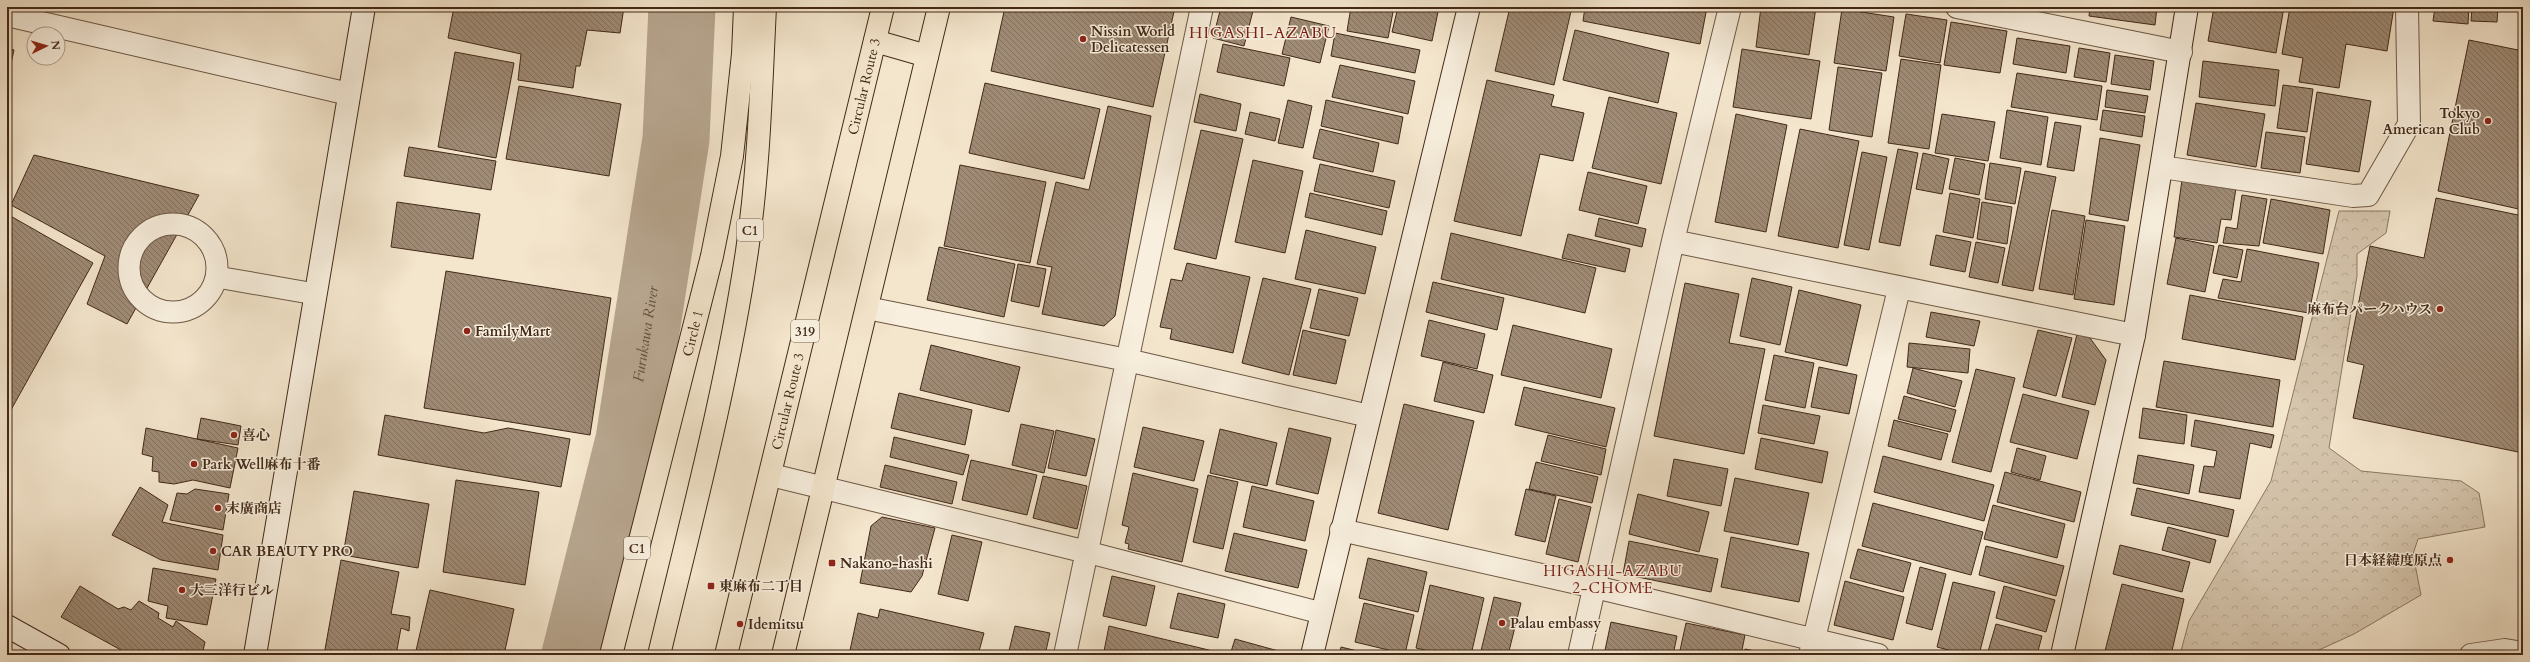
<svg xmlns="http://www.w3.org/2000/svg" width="2530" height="662" font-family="Cardo,'Noto Serif JP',serif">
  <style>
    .forest { fill: url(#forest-crowns); stroke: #8c7863 }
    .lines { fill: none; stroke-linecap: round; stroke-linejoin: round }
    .river { stroke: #b7a68f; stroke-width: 67 }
    .building { fill: url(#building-back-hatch); stroke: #422918 }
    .lane-casing { stroke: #6e5845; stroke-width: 23 }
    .street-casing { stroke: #6e5845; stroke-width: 24 }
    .secondary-casing { stroke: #422918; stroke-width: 24 }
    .primary-casing { stroke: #422918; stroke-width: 24 }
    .highway-casing { stroke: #422918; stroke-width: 24 }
    .lane { stroke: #f8efde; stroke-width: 21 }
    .street { stroke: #f8efde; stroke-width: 22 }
    .secondary { stroke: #f8efde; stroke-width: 22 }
    .primary { stroke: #f4e6cd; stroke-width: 22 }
    .highway { stroke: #f4e6cd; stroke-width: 22 }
    .poi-dot { fill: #8f2418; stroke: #f8efde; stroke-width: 1.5 }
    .labels { text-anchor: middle; stroke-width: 3; stroke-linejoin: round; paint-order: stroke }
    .shield { fill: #f8efde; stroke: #796453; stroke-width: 1 }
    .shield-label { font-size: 13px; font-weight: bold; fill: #422918 }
    .poi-label { font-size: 14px; font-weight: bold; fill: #422918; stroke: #f8efde; text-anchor: start }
    .street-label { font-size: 14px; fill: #422918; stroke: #f8efde }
    .water-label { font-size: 15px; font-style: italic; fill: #654e3c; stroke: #f8efde }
    .neighbourhood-label { font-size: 15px; letter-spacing: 1px; fill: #7a1f14; stroke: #f8efde }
    .quarter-label { font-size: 16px; letter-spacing: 1px; fill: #7a1f14; stroke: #f8efde }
  </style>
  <defs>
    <pattern id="forest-crowns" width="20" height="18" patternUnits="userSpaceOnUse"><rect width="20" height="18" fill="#d6c6ae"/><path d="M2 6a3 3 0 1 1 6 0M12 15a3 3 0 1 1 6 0" fill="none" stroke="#b9aa95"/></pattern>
    <pattern id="building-back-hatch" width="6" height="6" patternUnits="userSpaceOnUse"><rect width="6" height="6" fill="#9f8b76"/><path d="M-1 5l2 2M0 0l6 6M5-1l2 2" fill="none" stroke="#837260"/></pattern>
  </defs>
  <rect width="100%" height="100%" fill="#f4e6cd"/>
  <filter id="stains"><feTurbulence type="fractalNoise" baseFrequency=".005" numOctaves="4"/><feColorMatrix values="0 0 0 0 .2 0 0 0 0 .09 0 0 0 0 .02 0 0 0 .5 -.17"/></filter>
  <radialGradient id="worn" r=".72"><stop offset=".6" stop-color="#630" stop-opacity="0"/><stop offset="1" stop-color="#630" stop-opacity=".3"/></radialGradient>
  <path class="forest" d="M2339 211H2390L2386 233 2357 254V276L2329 448 2361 471 2461 481 2479 493 2485 527 2418 539 2413 554 2421 595 2354 634 2308 655H2180L2189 621 2271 481Z"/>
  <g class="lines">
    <path class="river" id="s1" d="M575 655 629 440 676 139 682 7"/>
  </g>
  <path class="building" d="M454 7H624L620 33 587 30 580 66H576L573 88 518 80 521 54 448 38Z
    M1005 7H1175L1153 107 991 71Z
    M1221 7H1254L1244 46 1213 38Z
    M1351 7H1394L1388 38 1347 31Z
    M1398 7H1439L1432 41 1392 32Z
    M1510 7H1572L1554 85 1495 71Z
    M1585 7H1707L1700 44 1583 21Z
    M1761 7H1816L1809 55 1756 47Z
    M2090 7H2157L2155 25 2089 16Z
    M2214 7H2284L2276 53 2208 41Z
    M2290 7H2394L2387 51 2346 44 2339 88 2299 82 2303 58 2282 54Z
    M2435 7H2469L2468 24 2433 21Z
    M2472 7H2498L2497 22 2471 21Z
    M1842 9 1894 17 1886 71 1834 63Z
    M1906 14 1947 20 1940 63 1899 56Z
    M1291 17 1329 26 1320 63 1282 54Z
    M1951 22 2007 31 2000 73 1944 65Z
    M1575 30 1669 53 1658 103 1563 80Z
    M1335 33 1420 50 1415 73 1331 56Z
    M2017 38 2070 46 2066 73 2013 64Z
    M2469 40 2523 51V210L2438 191Z
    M1223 44 1290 58 1284 86 1217 72Z
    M7 48 14 50 7 81Z
    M2079 48 2110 53 2106 82 2074 77Z
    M1742 49 1820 61 1811 119 1733 107Z
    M455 52 514 63 496 158 438 147Z
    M2115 55 2154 61 2150 90 2111 84Z
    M1901 59 1941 65 1929 149 1888 143Z
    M2203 61 2279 70 2275 106 2199 97Z
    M1340 65 1415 81 1408 114 1332 97Z
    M1838 67 1882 73 1872 137 1829 130Z
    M2017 73 2102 86 2097 120 2011 107Z
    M1487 80 1554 95 1551 106 1584 113 1573 161 1540 154 1521 236 1454 221Z
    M985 83 1100 109 1084 179 969 153Z
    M2283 85 2313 89 2307 132 2277 128Z
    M519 86 621 104 609 176 506 159Z
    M2107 90 2148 96 2145 113 2105 107Z
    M2317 92 2371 101 2359 172 2306 164Z
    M1200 94 1241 104 1236 131 1194 122Z
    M1609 97 1677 113 1661 184 1592 168Z
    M1288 100 1312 106 1303 148 1278 143Z
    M1326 100 1403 117 1398 144 1321 126Z
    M2196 103 2265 114 2256 167 2187 155Z
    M1108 106 1151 116 1115 316 1104 326 1042 314 1052 267 1037 264 1056 182 1089 190Z
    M2007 110 2048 117 2041 165 2000 158Z
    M2103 110 2145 116 2142 137 2100 130Z
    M1250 112 1280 119 1275 141 1245 134Z
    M1736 114 1787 125 1766 232 1715 222Z
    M1942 114 1995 122 1988 161 1935 153Z
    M2055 122 2081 126 2074 171 2047 167Z
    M1320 129 1379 143 1373 172 1313 158Z
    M1800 129 1859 141 1838 248 1778 236Z
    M1201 130 1243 139 1216 259 1174 249Z
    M2266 132 2305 137 2300 173 2261 168Z
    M2100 138 2140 145 2128 221 2089 214Z
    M409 147 496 161 491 190 404 176Z
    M1898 149 1918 153 1900 246 1879 242Z
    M1862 152 1887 157 1869 250 1844 245Z
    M1923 153 1949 159 1942 194 1916 189Z
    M34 155 199 195 127 324 87 304 105 256 11 205Z
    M1955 158 1985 164 1979 195 1949 189Z
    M1253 160 1303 171 1285 253 1235 242Z
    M1990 163 2021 168 2015 204 1985 199Z
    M1320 164 1395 181 1389 208 1314 191Z
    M960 165 1046 182 1030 263 944 246Z
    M2025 171 2056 177 2033 291 2002 285Z
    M1588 172 1647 186 1638 224 1579 210Z
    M2182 180 2236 188 2231 220 2221 219 2217 243 2174 237Z
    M1310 193 1387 211 1382 235 1305 217Z
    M1950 193 1980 199 1973 238 1943 232Z
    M2242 195 2267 199 2259 246 2223 243 2226 227 2237 229Z
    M2436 198 2523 216V453L2353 418 2364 365 2347 361 2370 246 2424 258Z
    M2271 199 2330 210 2323 254 2263 243Z
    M397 202 480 214 473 259 391 247Z
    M1982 202 2012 207 2007 244 1977 239Z
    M2052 210 2085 216 2073 295 2039 289Z
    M7 214 93 263 7 417Z
    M1599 218 1646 229 1642 247 1595 236Z
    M2086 220 2125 226 2114 305 2074 299Z
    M1306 230 1376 247 1365 294 1295 279Z
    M1451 233 1596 268 1585 313 1441 279Z
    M1568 234 1630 249 1625 272 1562 258Z
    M1936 235 1971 242 1965 272 1930 265Z
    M2176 238 2214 246 2205 292 2167 284Z
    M1976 242 2005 248 1998 283 1969 277Z
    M2219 245 2243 250 2237 278 2213 273Z
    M939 247 1015 264 1004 317 927 300Z
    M2247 249 2319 263 2309 313 2218 298 2223 279 2241 282Z
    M1187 263 1250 277 1233 353 1170 339 1172 329 1160 327 1171 279 1182 281Z
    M1018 264 1046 269 1039 307 1011 301Z
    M446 271 611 298 590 435 424 408Z
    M1263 278 1311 289 1289 375 1242 363Z
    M1752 278 1792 287 1780 345 1740 336Z
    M1433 282 1504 298 1497 330 1426 312Z
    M1685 283 1739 294 1729 343 1765 349 1744 454 1654 436Z
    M1319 289 1358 298 1349 336 1310 328Z
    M1799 290 1861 305 1847 366 1785 352Z
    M2190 295 2303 317 2295 360 2182 339Z
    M1931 312 1980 321 1974 346 1926 337Z
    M1429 320 1485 334 1477 369 1421 356Z
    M1513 325 1612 349 1601 398 1501 375Z
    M1303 330 1346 340 1336 384 1293 375Z
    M2038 330 2072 338 2056 396 2023 387Z
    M2077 334 2090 338 2106 360 2095 405 2062 397Z
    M1909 343 1970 349 1968 373 1907 367Z
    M931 345 1020 367 1009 412 920 390Z
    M1774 355 1814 363 1805 408 1765 400Z
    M2164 361 2280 380 2273 427 2156 407Z
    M1443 362 1493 375 1484 413 1434 401Z
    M1819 367 1857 375 1849 414 1811 407Z
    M1913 368 1962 381 1955 407 1907 393Z
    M1976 369 2015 378 1991 472 1952 462Z
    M1524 387 1615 408 1606 447 1515 425Z
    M899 393 972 410 965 445 891 428Z
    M2023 394 2089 411 2077 459 2010 442Z
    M1904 396 1956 410 1950 432 1898 419Z
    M1404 404 1474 421 1448 530 1378 513Z
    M1763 405 1820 416 1814 444 1758 433Z
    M2143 408 2187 415 2184 444 2139 438Z
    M385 415 484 433 508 428 570 439 561 487 378 455Z
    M201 418 241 426 238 445 197 439Z
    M1894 420 1948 434 1941 460 1888 446Z
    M2195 420 2274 435 2271 448 2250 443 2240 499 2199 492 2204 466 2214 467 2217 451 2191 446Z
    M1021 424 1054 431 1044 473 1012 465Z
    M1143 427 1204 441 1194 481 1134 467Z
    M146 428 238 448 230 488 193 480 174 484 159 482V472L152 471 153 457 142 454Z
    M1289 428 1331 438 1318 494 1276 484Z
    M1220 429 1277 443 1267 486 1210 473Z
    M1056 430 1095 439 1086 476 1048 468Z
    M1548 435 1606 449 1601 475 1541 461Z
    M894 437 969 455 963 475 890 457Z
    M1761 438 1828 452 1822 483 1755 469Z
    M2017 448 2046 456 2040 480 2011 472Z
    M2138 455 2194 465 2189 494 2133 483Z
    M1883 456 1994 485 1984 521 1874 492Z
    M1674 459 1728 469 1721 506 1667 496Z
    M971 460 1037 475 1027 515 962 500Z
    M1536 462 1598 477 1592 503 1529 489Z
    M885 465 957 482 952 504 880 487Z
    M2005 472 2081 492 2074 522 1997 502Z
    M1133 473 1198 489 1182 562 1128 549 1129 544 1125 543 1129 527 1122 525Z
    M1208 475 1238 482 1223 549 1193 542Z
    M1043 476 1087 486 1077 529 1033 518Z
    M1735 478 1809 493 1798 545 1724 531Z
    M456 480 539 492 525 585 443 572Z
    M1252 486 1314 501 1305 541 1243 527Z
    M140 487 168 505 162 522 223 535 218 570 161 560 112 535Z
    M2137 488 2234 510 2228 537 2131 515Z
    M195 489 229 494 223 530 170 520 177 493 187 494Z
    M1526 489 1556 496 1545 542 1515 535Z
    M354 491 429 504 418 568 343 555Z
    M1638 494 1709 512 1699 552 1629 534Z
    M1559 499 1591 507 1578 562 1546 554Z
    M1873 503 1983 532 1971 575 1862 546Z
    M1993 505 2065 524 2057 558 1984 539Z
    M882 517 935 528 922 576 911 592 860 583 871 526Z
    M2168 527 2216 540 2210 563 2162 550Z
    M1234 533 1307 550 1298 588 1225 571Z
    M952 535 982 542 968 601 938 594Z
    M1731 537 1809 553 1799 602 1721 587Z
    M1629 541 1718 559 1711 592 1623 574Z
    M2120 545 2190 562 2182 592 2113 574Z
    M1986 546 2064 566 2056 596 1979 575Z
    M1858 549 1911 563 1903 592 1850 578Z
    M1368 558 1427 572 1418 612 1359 598Z
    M341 560 399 572 391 614 410 617 409 631 401 628 396 655 383 651 382 655H324Z
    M1920 567 1946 574 1932 630 1906 623Z
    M153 568 216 579 207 625 166 618 168 606 148 601Z
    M1112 576 1155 586 1146 626 1103 616Z
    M1845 581 1904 597 1893 640 1834 625Z
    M1953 582 1995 592 1979 655H1967L1937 647Z
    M2122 584 2184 599 2171 655H2104Z
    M1430 585 1484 598 1471 655H1447L1416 648Z
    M80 586 118 609 124 607 131 610 139 601 159 613 158 618 173 627 176 621 205 642 202 655H130L61 617Z
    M2004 586 2055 600 2046 632 1996 618Z
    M430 590 514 609 504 655H415Z
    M1178 593 1225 604 1218 638 1170 628Z
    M1494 597 1521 603 1508 655H1480Z
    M1364 603 1414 615 1405 654 1355 642Z
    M880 609 984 633 978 655H849L858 613 878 618Z
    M1611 622 1677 636 1673 655H1604Z
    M1686 623 1745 635 1741 655H1679Z
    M1996 624 2042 636 2037 655H1987Z
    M1015 626 1050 633 1045 655H1008Z
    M1109 626 1217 652 1216 655H1121L1104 651Z
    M1235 639 1282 652 1281 655H1230Z
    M1341 647 1374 655H1339Z
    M1745 649 1775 655H1743Z"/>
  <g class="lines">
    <g class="lane-casing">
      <path id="lane" d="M129 268a44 44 0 1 1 88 0a44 44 0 1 1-88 0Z
        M217 277 315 294
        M1087 552 1321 613"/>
    </g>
    <g class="street-casing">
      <path id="street" d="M1957 7 2181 52
        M7 15 349 94
        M2162 167 2353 196 2368 195 2409 124 2407 7
        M1673 241 2134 335
        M867 308 1127 360 1369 416
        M771 475 1087 552
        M1341 530 1595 587 1878 655
        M1065 655 1202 7
        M1579 655 1673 241 1730 7
        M1810 655 1899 289
        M2471 655 2505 650 2523 653"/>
    </g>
    <g class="secondary-casing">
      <path id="secondary" d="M7 626 59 655
        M255 655 364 7
        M1312 655 1469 7
        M2062 655 2134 335 2187 7"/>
    </g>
    <g class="primary-casing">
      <g id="primary">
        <path d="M875 41 927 56"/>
        <path id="s2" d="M726 655 883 7"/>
        <path d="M783 655 939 7"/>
      </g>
    </g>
    <g class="highway-casing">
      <g id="highway">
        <path id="s3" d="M611 655 712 256 732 156 743 54 745 7"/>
        <path d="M659 655C691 521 727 387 747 251 759 170 761 88 765 7"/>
      </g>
    </g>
    <use href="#lane" class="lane"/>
    <use href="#street" class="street"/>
    <use href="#secondary" class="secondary"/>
    <use href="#primary" class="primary"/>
    <use href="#highway" class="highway"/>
  </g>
  <g class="poi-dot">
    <circle cx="1083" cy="39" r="4"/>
    <circle cx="2488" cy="121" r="4"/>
    <circle cx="2440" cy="309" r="4"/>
    <circle cx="467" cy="331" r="4"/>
    <circle cx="234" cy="435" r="4"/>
    <circle cx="194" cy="464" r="4"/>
    <circle cx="218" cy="508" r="4"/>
    <circle cx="213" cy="551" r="4"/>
    <circle cx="2450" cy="560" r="4"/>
    <rect x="828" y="559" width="8" height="8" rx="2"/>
    <rect x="707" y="582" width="8" height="8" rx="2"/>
    <circle cx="182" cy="590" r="4"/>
    <circle cx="1502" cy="623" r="4"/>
    <circle cx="740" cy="624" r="4"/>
  </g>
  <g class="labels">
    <g class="shield">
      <rect x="737" y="219" width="26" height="22" rx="3"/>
      <rect x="791" y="320" width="28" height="22" rx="3"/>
      <rect x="624" y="537" width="26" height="22" rx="3"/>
    </g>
    <g class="shield-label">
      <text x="750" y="235">C1</text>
      <text x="805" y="336">319</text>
      <text x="637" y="553">C1</text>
    </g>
    <g class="poi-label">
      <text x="1091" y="36">Nissin World<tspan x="1091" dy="16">Delicatessen</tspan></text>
      <text x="2480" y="118" text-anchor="end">Tokyo<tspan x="2480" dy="16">American Club</tspan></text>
      <text x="2432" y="314" text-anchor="end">麻布台パークハウス</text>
      <text x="475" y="336">FamilyMart</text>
      <text x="242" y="440">喜心</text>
      <text x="202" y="469">Park Well麻布十番</text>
      <text x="226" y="513">末廣商店</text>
      <text x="221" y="556">CAR BEAUTY PRO</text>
      <text x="2442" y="565" text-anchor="end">日本経緯度原点</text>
      <text x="840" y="568">Nakano-hashi</text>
      <text x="719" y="591">東麻布二丁目</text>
      <text x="190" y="595">大三洋行ビル</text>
      <text x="1510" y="628">Palau embassy</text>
      <text x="748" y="629">Idemitsu</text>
    </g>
    <g class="street-label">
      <text dy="5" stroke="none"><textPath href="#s2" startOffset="585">Circular Route 3</textPath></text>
      <text dy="5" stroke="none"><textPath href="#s3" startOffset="332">Circle 1</textPath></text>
      <text dy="5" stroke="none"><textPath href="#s2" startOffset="261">Circular Route 3</textPath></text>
    </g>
    <g class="water-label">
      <text dy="5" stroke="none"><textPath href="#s1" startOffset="329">Furukawa River</textPath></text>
    </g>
    <g class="neighbourhood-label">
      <text x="1613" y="576">HIGASHI-AZABU<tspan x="1613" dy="17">2-CHOME</tspan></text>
    </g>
    <g class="quarter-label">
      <text x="1263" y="38">HIGASHI-AZABU</text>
    </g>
  </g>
  <rect width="2530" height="662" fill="none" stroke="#f4e6cd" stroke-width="24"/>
  <rect x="8" y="8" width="2514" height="646" fill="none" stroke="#422918" stroke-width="2"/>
  <rect x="12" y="12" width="2506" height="638" fill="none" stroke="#422918"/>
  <g transform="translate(46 46) rotate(85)"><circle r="19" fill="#f8efde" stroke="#afa08f"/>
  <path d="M0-3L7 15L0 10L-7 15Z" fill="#8f2418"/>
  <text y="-6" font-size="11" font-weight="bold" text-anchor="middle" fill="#422918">N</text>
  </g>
  <rect width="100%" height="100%" filter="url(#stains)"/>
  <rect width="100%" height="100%" fill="url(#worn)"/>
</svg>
